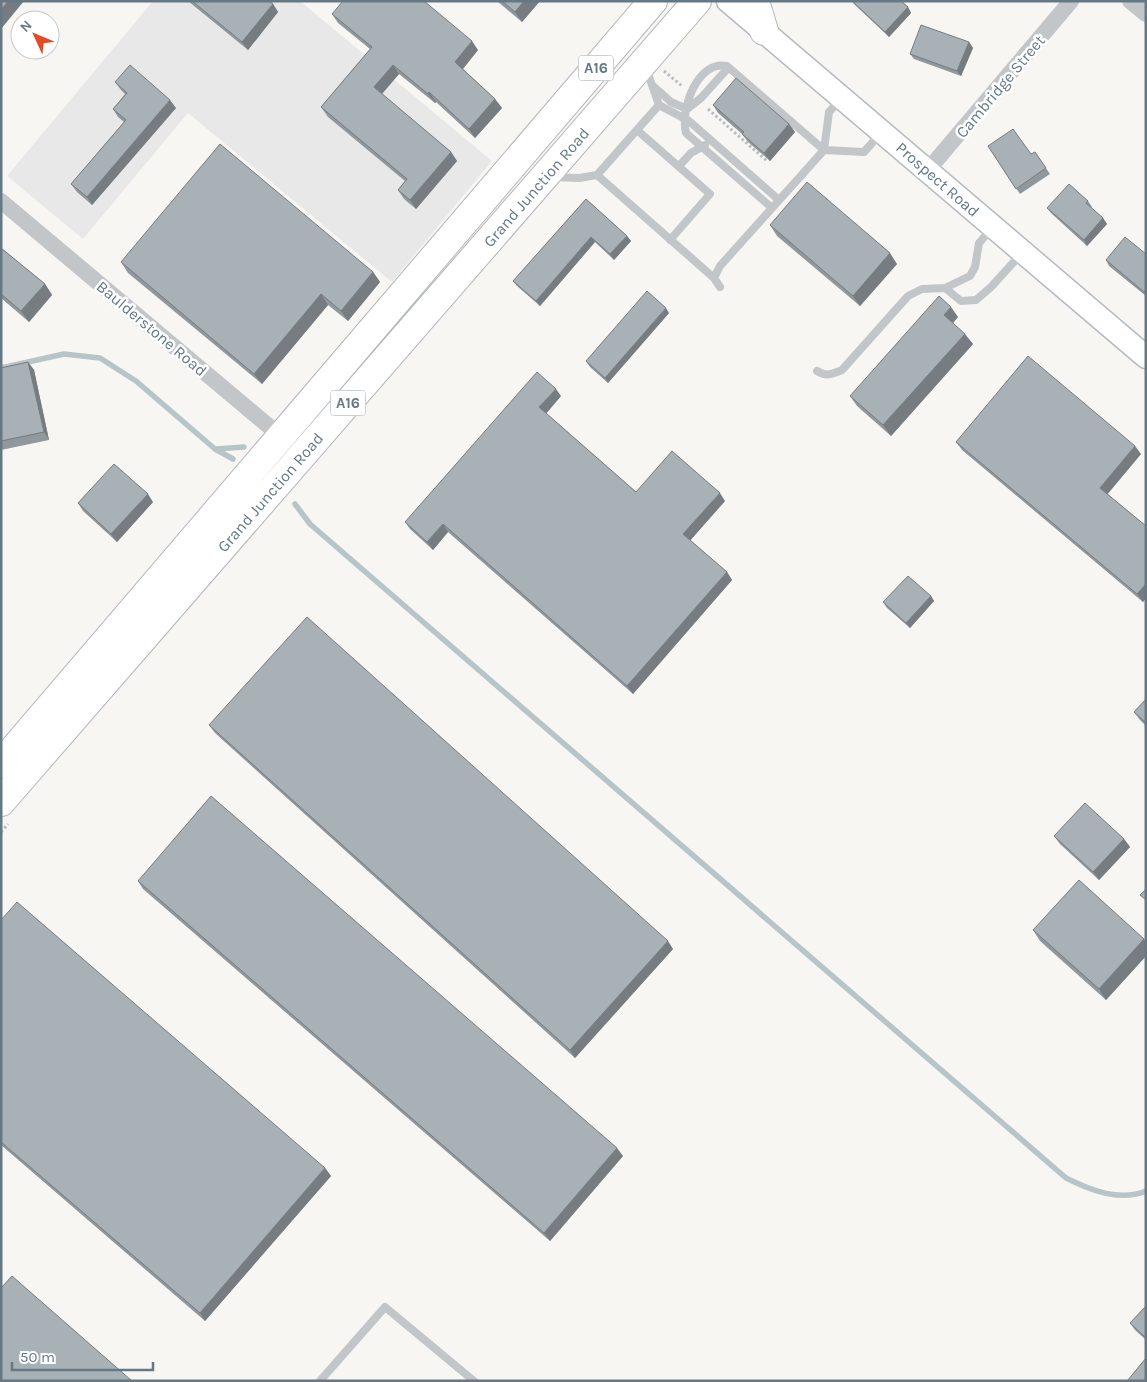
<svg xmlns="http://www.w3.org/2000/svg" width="1147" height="1382" font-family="Karla,sans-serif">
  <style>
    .built { fill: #e7e8e7 }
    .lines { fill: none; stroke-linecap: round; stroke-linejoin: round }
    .stream { stroke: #b7c5c8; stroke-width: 5.5 }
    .secondary-casing { stroke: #b4babe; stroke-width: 25 }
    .highway-casing { stroke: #b3b7ba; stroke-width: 30 }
    .path { stroke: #b9bdbf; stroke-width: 3; stroke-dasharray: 2.5 2.5; stroke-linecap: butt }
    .lane { stroke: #c2c6c9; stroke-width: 8 }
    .street { stroke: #c2c6c9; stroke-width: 16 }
    .secondary { stroke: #fff; stroke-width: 22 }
    .highway { stroke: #fff; stroke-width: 28 }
    .wall { fill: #90989d }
    .shaded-wall { fill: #767c7f }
    .building { fill: #a8b1b6; stroke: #767c7f }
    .labels { text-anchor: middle; stroke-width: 5; stroke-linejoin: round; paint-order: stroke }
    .shield { fill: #fff; stroke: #93a0a9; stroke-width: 1 }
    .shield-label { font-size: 15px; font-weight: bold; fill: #657884 }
    .street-label { font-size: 16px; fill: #657884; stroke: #fff }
  </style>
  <rect width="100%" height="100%" fill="#f7f6f3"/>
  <path class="built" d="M153 1H300L492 161 392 282 188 113 83 239 7 176Z"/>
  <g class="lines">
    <path class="stream" d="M1 368 64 354 100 358 136 381 215 449 233 459
      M216 449 244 447
      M295 504 310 524 1066 1178C1090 1190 1119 1202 1146 1191"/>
    <g class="secondary-casing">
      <path id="secondary" d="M728 1 1146 357"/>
    </g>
    <g class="highway-casing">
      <path id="highway" d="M755 1 764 31
        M1 764 653 1
        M1 802 697 1"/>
    </g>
    <path class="path" d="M664 71 682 86
      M708 109 767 161
      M1 832 8 824"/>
    <path class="lane" d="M646 68 659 105 689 121 779 200
      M653 86 671 102 687 109 701 98 728 68
      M637 130 710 194 670 240
      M679 166 691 153 705 145
      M597 175 714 278
      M553 177 579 178 597 175 659 105
      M772 208 686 133C680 110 697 60 727 66L824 150 864 152 881 133
      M720 287 714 278 720 266 824 150 829 112 841 99
      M945 288 961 301 976 300 991 287 1021 254
      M817 371C827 377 832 374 842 370L908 296 922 289 945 288 970 276 975 267 979 243 992 228
      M320 1381 385 1307 474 1381"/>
    <path class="street" d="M1130 1 1146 14
      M928 170 1071 1
      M1 201 303 455"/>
    <use href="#secondary" class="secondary"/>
    <use href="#highway" class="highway"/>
  </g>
  <path class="wall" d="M188 1H269L273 4 278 12 248 50Z
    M497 1H540L522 22Z
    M852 1H901L908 7 911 13 889 37 854 4Z
    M332 14 478 50 463 69 495 99 502 108 475 138 436 102 435 103 399 74 382 94 451 152 457 161 416 209 404 199 398 190 405 181 328 117 321 107 370 49 338 23Z
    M969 42 973 48 961 76 914 59 910 54Z
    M115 82 176 108 92 205 77 192 71 184 124 122 118 117 113 109 125 94 121 90Z
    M713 105 789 124 795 132 770 161 748 142 742 134 718 113Z
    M988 146 1031 154 1035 152 1050 174 1020 194Z
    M586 199 627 236 631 241 614 260 595 242 540 306 517 286 513 281Z
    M1088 201 1092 207 1091 208 1103 218 1107 224 1087 246 1051 213 1047 208Z
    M770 225 897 264 860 306 777 236Z
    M1 248 45 284 52 295 29 322 1 298Z
    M1146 254V296L1109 266 1106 260Z
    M121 262 373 272 380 282 348 321 328 305 262 384 128 273Z
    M669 313 608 383 590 367 586 361Z
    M958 317 953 323 973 344 891 436 857 406 850 396Z
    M28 362 34 370 49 440 1 450V368Z
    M561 396 546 413 636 492 725 501 690 540 727 572 732 580 633 694 448 532 433 550 410 529 405 522Z
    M956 442 1141 454 1107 494 1146 526V598L1143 602 962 450Z
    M153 502 117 542 83 511 78 503Z
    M931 596 934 601 910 628 887 608 883 602Z
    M1146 699V726L1140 720 1134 712Z
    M209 725 673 949 575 1058 215 733Z
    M1054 836 1124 839 1130 847 1099 880 1060 844Z
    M138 881 623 1156 550 1241 143 889Z
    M1 920 325 1168 331 1176 205 1321 1 1145Z
    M1033 930 1144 939 1146 942V956L1106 1000 1040 941Z
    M1146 1306V1340L1135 1330 1130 1323Z"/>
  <path class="shaded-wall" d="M8 1H24L1 29V10Z
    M524 1H540L522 22 515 12Z
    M273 4 278 12 248 50 242 42Z
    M908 7 911 13 889 37 885 32Z
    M472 41 478 50 461 71 455 62Z
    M969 42 973 48 961 76 957 71Z
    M393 65 399 74 380 96 374 87Z
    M429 92 436 102 435 103 428 94Z
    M495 99 502 108 475 138 469 129Z
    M170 100 176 108 92 205 87 197Z
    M789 124 795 132 770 161 764 153Z
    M451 152 457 161 416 209 410 200Z
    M1103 218 1107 224 1087 246 1084 240Z
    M627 236 631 241 614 260 610 254Z
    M591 237 595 242 540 306 536 301Z
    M890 253 897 264 860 306 853 296Z
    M373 272 380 282 348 321 341 311Z
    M45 284 52 295 29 322 21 311Z
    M321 294 328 305 262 384 254 374Z
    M951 307 958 317 951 325 944 315Z
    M666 308 669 313 608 383 605 378Z
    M965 334 973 344 891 436 883 425Z
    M28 362 34 370 49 440 44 432Z
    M556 389 561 396 545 415 539 407Z
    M1135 446 1141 454 1106 496 1100 488Z
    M720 493 725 501 689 542 683 534Z
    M148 494 153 502 117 542 111 534Z
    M443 524 448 532 433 550 427 542Z
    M727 572 732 580 633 694 627 686Z
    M1146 584V598L1143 602 1137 594Z
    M931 596 934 601 910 628 906 623Z
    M1124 839 1130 847 1099 880 1093 872Z
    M1144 939 1146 942V956L1106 1000 1099 989Z
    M668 941 673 949 575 1058 570 1050Z
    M617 1148 623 1156 550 1241 544 1233Z
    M325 1168 331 1176 205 1321 200 1313Z"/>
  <path class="building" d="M1 1H8L1 10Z
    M192 1H269L273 4 242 42Z
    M343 1H424L472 41 455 62 495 99 469 129 429 92 428 94 393 65 374 87 451 152 410 200 398 190 407 179 321 107 372 47 332 14Z
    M502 1H524L515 12Z
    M852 1H901L908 7 885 32Z
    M921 25 969 42 957 71 910 54Z
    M130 65 170 100 87 197 71 184 126 120 113 109 127 93 115 82Z
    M736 78 789 124 764 153 742 134 744 132 713 105Z
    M1013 129 1031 154 1035 152 1046 168 1016 189 988 146Z
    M220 144 373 272 341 311 321 294 254 374 121 262Z
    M807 182 890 253 853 296 770 225Z
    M1069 184 1088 201 1086 203 1103 218 1084 240 1047 208Z
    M586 199 627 236 610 254 591 237 536 301 513 281Z
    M1125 237 1146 254V290L1144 292 1106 260Z
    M1 248 45 284 21 311 1 294Z
    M647 291 666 308 605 378 586 361Z
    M939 296 951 307 944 315 965 334 883 425 850 396Z
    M1028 356 1135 446 1100 488 1146 526V584L1137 594 956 442Z
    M28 362 44 432 1 441V368Z
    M537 372 556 389 539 407 636 492 672 451 720 493 683 534 727 572 627 686 443 524 427 542 405 522Z
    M114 464 148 494 111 534 78 503Z
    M908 576 931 596 906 623 883 602Z
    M307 617 668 941 570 1050 209 725Z
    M1146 699V723L1134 712Z
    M211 796 617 1148 544 1233 138 881Z
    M1085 803 1124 839 1093 872 1054 836Z
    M1079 880 1144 939 1099 989 1033 930Z
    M1146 889V900L1140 895Z
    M17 902 325 1168 200 1313 1 1142V920Z
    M12 1276 132 1381H1V1288Z
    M1146 1306V1338L1130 1323Z
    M1146 1358V1381H1127Z"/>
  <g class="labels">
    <g class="shield">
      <rect x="578.5" y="55.5" width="35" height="25" rx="4"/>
      <rect x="330.5" y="390.5" width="35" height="25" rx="4"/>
    </g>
    <g class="shield-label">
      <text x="596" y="73">A16</text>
      <text x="348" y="408">A16</text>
    </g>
    <g class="street-label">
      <text transform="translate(1000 86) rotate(-50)" y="6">Cambridge Street</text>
      <text transform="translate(938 179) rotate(41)" y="6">Prospect Road</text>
      <text transform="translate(536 187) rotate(-49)" y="6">Grand Junction Road</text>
      <text transform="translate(152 328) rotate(40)" y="6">Baulderstone Road</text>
      <text transform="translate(270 492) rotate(-49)" y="6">Grand Junction Road</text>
    </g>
  </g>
  <rect width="1147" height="1382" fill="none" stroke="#657884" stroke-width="5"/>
  <g transform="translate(35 35) rotate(314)"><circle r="24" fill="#ffffff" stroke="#c1c9ce"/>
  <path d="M0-4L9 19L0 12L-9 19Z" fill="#e34b27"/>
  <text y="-8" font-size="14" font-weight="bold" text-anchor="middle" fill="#657884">N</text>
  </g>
  <path d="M12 1362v8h141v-8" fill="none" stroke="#657884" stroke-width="2.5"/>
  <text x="20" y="1362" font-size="15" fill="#657884" stroke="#ffffff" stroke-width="4" paint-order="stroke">50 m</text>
</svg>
